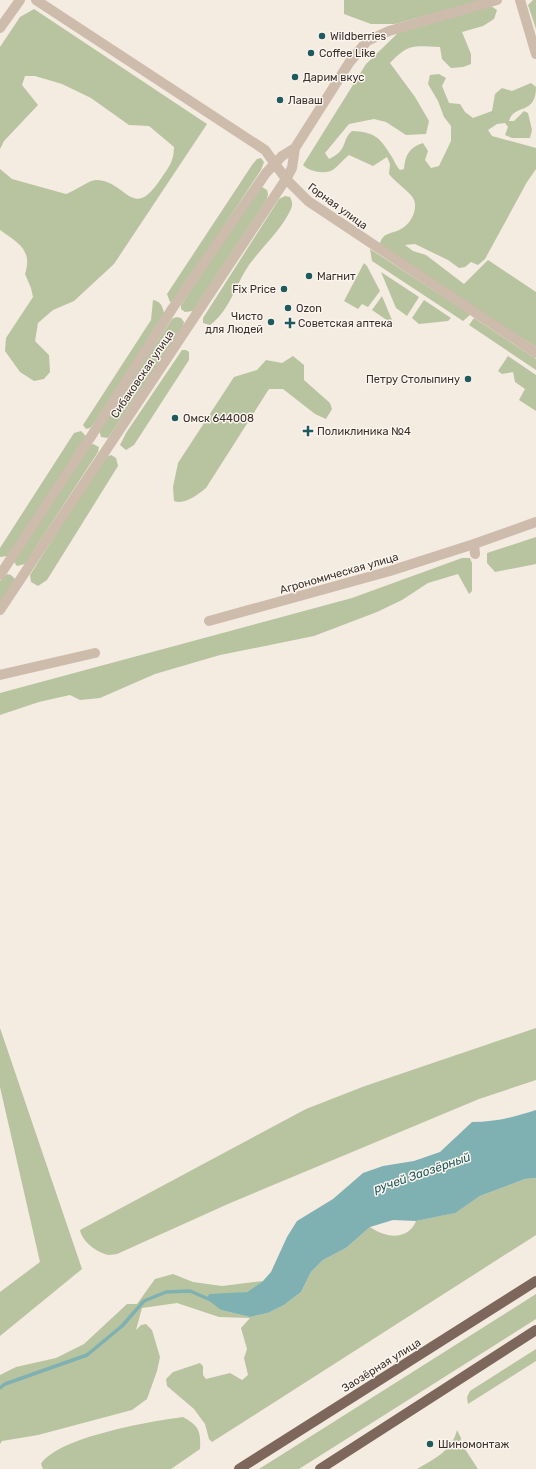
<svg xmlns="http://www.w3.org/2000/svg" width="536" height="1469" font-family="Rubik,sans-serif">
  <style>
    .green { fill: #b8c4a0 }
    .water { fill: #7fb0b2 }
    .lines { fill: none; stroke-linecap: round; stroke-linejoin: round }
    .stream { stroke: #7fb0b2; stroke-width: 3.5 }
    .minor { stroke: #cdbbac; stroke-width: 10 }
    .major { stroke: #7d675c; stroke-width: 10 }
    .poi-dot { fill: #1f5a5e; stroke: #fbf5ee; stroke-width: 1.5 }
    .labels { text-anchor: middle; stroke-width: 3; stroke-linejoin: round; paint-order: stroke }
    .poi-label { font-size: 11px; fill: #3b302b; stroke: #fbf5ee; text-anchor: start }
    .street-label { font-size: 11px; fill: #3b302b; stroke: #fbf5ee }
    .water-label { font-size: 12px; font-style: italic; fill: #1f5a5e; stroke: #fbf5ee }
  </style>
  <rect width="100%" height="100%" fill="#f4ebe1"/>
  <path class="green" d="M344 0H482L395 24H371L344 14Z
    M533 0H536V29L528 5Z
    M491 6 497 10 494 19 483 26 462 32 471 54V64L463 67 451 68 442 59 440 47C414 46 409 43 390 63L415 97 429 121 426 134 406 135 386 122 374 119 349 124 325 153 329 159C349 150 341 140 352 131 373 132 379 136 390 154 394 159 395 165 400 170L404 169C405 156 409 147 423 143L428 151 425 160 431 168 439 166 451 141V126L444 117 438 101 428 84 430 75 439 74 446 78 442 86 449 103 460 104 465 112 473 118 492 111 495 94 502 88 512 91 531 83 536 87C536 116 514 103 509 121H514L524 111 528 113 532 130 530 138H512L505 135 508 127 505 123 497 124 488 130 492 136 536 148V169L527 182 485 259 478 265 471 262 465 267 459 268 448 260 415 244 405 245 413 251 426 255 464 284 488 260 536 292V347L379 247C382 231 391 235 401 229 411 224 419 208 413 198 409 191 395 182 389 174L390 164 387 157 373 166 349 155C344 159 339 165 334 169 327 175 309 172 303 165L366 64 398 33Z
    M34 9 207 124 114 264 74 301 53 310 38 323 35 341 49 355 50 372 44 379 34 381 20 372 5 351 6 338 33 297 31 288 25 274C33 250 18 243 0 230V169L12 179 66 194C75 191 89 180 96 180 126 180 132 222 160 180 168 168 174 162 174 147L149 126 129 125 91 98 62 84 35 76H25L22 85 38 105 4 141 0 149V47L20 17Z
    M261 158 264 162 261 170 176 298 173 301 170 302 167 294 252 165 257 159Z
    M262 187 267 190 268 194 267 199 193 311 185 312 181 309V305L257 189Z
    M285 196 290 197C292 201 293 204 291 209 282 229 265 244 252 261 236 281 231 310 210 325L203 323V318L279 199Z
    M370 249 468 313 470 315 463 321 372 261Z
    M364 263 367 266 380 291 368 307 362 304 358 309 344 301Z
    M381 272 419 297 407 316 396 308Z
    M382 296 394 325 372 310Z
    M153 300C161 302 162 305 164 313L100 416 90 428 86 429 83 425 151 320Z
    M424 300 451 318 448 321 419 324 412 318Z
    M176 317 181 318 184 322 183 327 108 438 101 437 99 430 172 319Z
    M474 318 536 359V370L469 325Z
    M182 350H186L189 352V360L134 445 126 450 120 445 126 433Z
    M293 356 304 365V380L330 403 332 409 326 419 315 414 283 389H269L206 488C197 495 185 505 174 501L173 487 178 463 234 377 257 370 266 360 282 363Z
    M508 356 536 375V411L519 400 525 389 515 382 513 372 502 374 498 371Z
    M81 431 86 436 8 556 0 557V548L74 433Z
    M93 444 99 447 98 452 25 564 17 566 14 562 90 445Z
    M111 455 116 458 118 466 47 580 38 586 31 582 30 575 104 458Z
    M536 537V564L495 572 487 563V553Z
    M462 558H470L472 563V591L469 594 458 574 428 583 402 600 377 612 314 636 220 655 155 674 100 698 80 700 70 695 39 702 0 715V693L352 598Z
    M7 574 11 575 15 579 0 604V581Z
    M0 1028 82 1269 0 1336V1292L40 1262 0 1087Z
    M536 1028V1080L479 1099 228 1204 117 1254C114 1254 108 1256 105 1254 95 1251 82 1241 80 1230L306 1109 365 1086Z
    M536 1178V1235L212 1442 209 1439 205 1424 194 1409 167 1386 166 1379 173 1372 200 1363 203 1366V1375L206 1379 230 1373 242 1380 248 1375 244 1358 247 1349 241 1328 250 1318 219 1317 177 1303 142 1308 136 1330 141 1325 146 1324 152 1330 160 1357 157 1371 147 1399 132 1410 38 1435 2 1441 0 1444V1375L16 1367 56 1358 84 1344 127 1304H137L155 1279 173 1274 193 1282 222 1286 263 1281 247 1292 230 1294 221 1310 250 1317 268 1313 284 1305 301 1292 311 1272 323 1260 346 1248 370 1227C385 1238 408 1241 416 1221L454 1213 480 1196 525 1179Z
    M536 1294V1319L299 1469H259Z
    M536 1349V1361L468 1404 467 1397 470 1391Z
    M183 1417C199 1426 201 1431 200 1449L171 1469H43L41 1464C58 1437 152 1421 183 1417Z
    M457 1430 461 1438V1443L478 1469H417C434 1459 452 1451 457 1430Z"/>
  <path class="water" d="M536 1110V1178L525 1179 480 1196 455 1213 416 1221 393 1220 370 1227 346 1248 323 1260 311 1272 301 1292 284 1305 268 1313 250 1317 221 1310 207 1299 209 1294 247 1292 263 1281 271 1272 287 1237 297 1221 333 1199 363 1173 383 1166 414 1161 440 1152 472 1122C495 1122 515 1117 536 1110Z"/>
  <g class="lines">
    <path class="stream" d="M0 1388 5 1384 87 1355 122 1326 144 1301 166 1292 190 1291 211 1300"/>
    <path class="minor" d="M36 0 265 150 286 179 308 201 536 353
      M520 0 536 54
      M0 28 20 0
      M475 554 474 544 536 522
      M0 575 92 435 172 309 266 173 282 156 295 148 349 63 367 41 389 31 497 0
      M0 610 286 179 292 168 295 148
      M209 621 390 571 474 544
      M0 675 95 653"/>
    <path class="major" d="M239 1469 536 1281
      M320 1469 536 1330"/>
  </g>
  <g class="poi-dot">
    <circle cx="322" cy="36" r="4"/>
    <circle cx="311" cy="53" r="4"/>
    <circle cx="295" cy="77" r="4"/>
    <circle cx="280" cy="100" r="4"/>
    <circle cx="309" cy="276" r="4"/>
    <circle cx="284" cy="289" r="4"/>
    <circle cx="288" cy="308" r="4"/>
    <circle cx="271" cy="322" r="4"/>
    <path d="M288 317h4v4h4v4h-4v4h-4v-4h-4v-4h4z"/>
    <circle cx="468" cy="379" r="4"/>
    <circle cx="175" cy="418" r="4"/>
    <path d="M306 425h4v4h4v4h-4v4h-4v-4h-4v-4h4z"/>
    <circle cx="430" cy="1444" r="4"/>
  </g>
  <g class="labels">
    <g class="poi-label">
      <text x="330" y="40">Wildberries</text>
      <text x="319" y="57">Coffee Like</text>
      <text x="303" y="81">Дарим вкус</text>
      <text x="288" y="104">Лаваш</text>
      <text x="317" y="280">Магнит</text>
      <text x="276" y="293" text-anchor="end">Fix Price</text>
      <text x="296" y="312">Ozon</text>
      <text x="263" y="320" text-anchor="end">Чисто<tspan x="263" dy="13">для Людей</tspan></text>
      <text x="298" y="327">Советская аптека</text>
      <text x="460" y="383" text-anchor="end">Петру Столыпину</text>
      <text x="183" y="422">Омск 644008</text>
      <text x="317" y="435">Поликлиника №4</text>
      <text x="438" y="1448">Шиномонтаж</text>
    </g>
    <g class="street-label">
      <text transform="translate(338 206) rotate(36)" y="4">Горная улица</text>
      <text transform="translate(142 374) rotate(-56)" y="4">Сибаковская улица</text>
      <text transform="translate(339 573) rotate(-16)" y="4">Агрономическая улица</text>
      <text transform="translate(381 1365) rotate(-32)" y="4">Заозёрная улица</text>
    </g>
    <g class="water-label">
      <text transform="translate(422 1173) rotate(-19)" y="4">ручей Заозёрный</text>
    </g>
  </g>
</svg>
